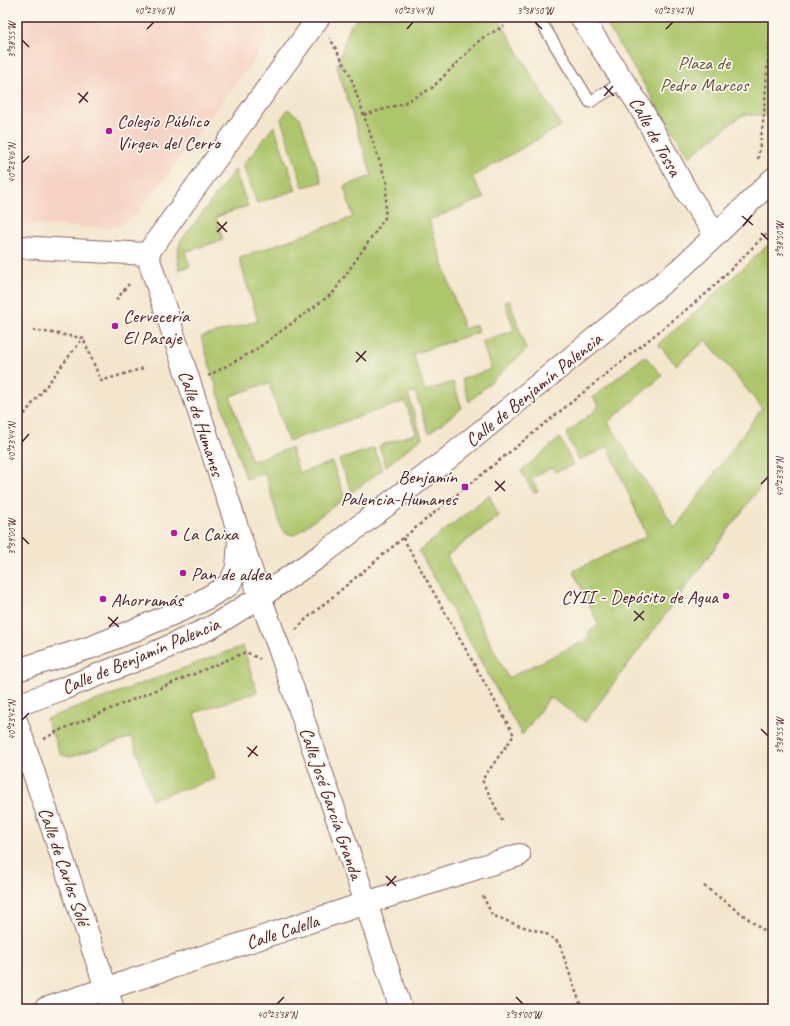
<svg xmlns="http://www.w3.org/2000/svg" width="790" height="1026" font-family="Caveat,sans-serif">
  <style>
    .built { fill: #f6d2c3 }
    .green { fill: #adc66c; stroke: #7c724c }
    .lines { fill: none; stroke-linecap: round; stroke-linejoin: round }
    .service-casing { stroke: #866564; stroke-width: 13 }
    .minor-casing { stroke: #866564; stroke-width: 24 }
    .path { stroke: #866564; stroke-width: 2.5; stroke-dasharray: 3 3; stroke-linecap: butt }
    .service { stroke: #fff; stroke-width: 11 }
    .minor { stroke: #fff; stroke-width: 22 }
    .ticks { fill: none; stroke: #4a1f2b; stroke-width: 1.5 }
    .poi-dot { fill: #b5179e; stroke: #fbf7ec; stroke-width: 1.5 }
    .labels { text-anchor: middle; stroke-width: 3.5; stroke-linejoin: round; paint-order: stroke }
    .park-label { font-size: 19px; fill: #68513e; stroke: #fbf7ec }
    .poi-label { font-size: 19px; fill: #4a1f2b; stroke: #fbf7ec; text-anchor: start }
    .street-label { font-size: 19px; fill: #4a1f2b; stroke: #fbf7ec }
    .neatline { fill: none; stroke: #4a1f2b; stroke-width: 1.5 }
    .ticks-label { font-size: 10px; text-anchor: middle; fill: #4a1f2b }
  </style>
  <rect width="100%" height="100%" fill="#fbf7ec"/>
  <filter id="ink" filterUnits="userSpaceOnUse"><feTurbulence type="fractalNoise" baseFrequency=".025" numOctaves="2"/><feDisplacementMap in="SourceGraphic" scale="8" xChannelSelector="R" yChannelSelector="G"/><feConvolveMatrix kernelMatrix="1 2 1 2 8 2 1 2 1" color-interpolation-filters="sRGB"/></filter>
  <filter id="wash" filterUnits="userSpaceOnUse"><feTurbulence type="fractalNoise" baseFrequency=".012" numOctaves="4" result="noise"/><feDisplacementMap in="SourceGraphic" scale="16" xChannelSelector="R" yChannelSelector="G"/><feGaussianBlur stdDeviation="0.9" result="paint"/><feColorMatrix in="noise" values="0 0 0 0 0 0 0 0 0 0 0 0 0 0 0 0 0 1.4 0 .05"/><feComposite in="paint" operator="in"/></filter>
  <g filter="url(#wash)">
    <rect width="100%" height="100%" fill="#f4e6cd"/>
    <path class="built" d="M17 17H260L266 26 267 36 263 48 137 214 120 226 103 228 17 224Z"/>
    <path class="green" d="M359 17H498L561 126 472 177 484 198 429 220 464 329 476 325 479 332 413 354 425 391 453 382 462 408 429 433 415 392 408 394 422 438 386 466 379 446 416 433 405 401 288 441 269 383 230 396 252 461 291 448 299 473 332 462 345 498 294 535 285 533 281 528 265 473 246 479 216 386 201 337 258 321 239 258 353 217 344 186 372 176 337 67 350 26Z
      M602 17H773V116L742 115 689 157Z
      M288 109 300 118 322 182 303 187 281 119Z
      M274 126 296 190 257 203 243 165Z
      M235 170 248 206 216 217 223 240 185 252 190 266 179 270 177 256 180 242Z
      M773 240V470L585 722 550 697 522 735 419 551 489 495 499 516 447 556 508 678 590 638 588 632 599 625 573 571 647 536 608 447 579 460 566 434 599 407 593 397 645 356 662 376 608 422 675 528 762 408 706 340 676 365 658 344 688 319Z
      M510 301 526 350 469 402 462 379 491 369 482 341 514 330 505 302Z
      M560 438 573 465 555 472 553 467 531 478 538 491 534 493 521 471Z
      M374 448 382 470 352 492 339 460Z
      M243 646 257 692 194 713 215 779 152 799 132 737 71 757 61 755 46 719Z"/>
  </g>
  <g filter="url(#ink)">
    <g class="lines">
      <g class="service-casing">
        <path id="service" d="M538 17 590 102 624 81"/>
      </g>
      <g class="minor-casing">
        <path id="minor" d="M319 17 147 254 260 597 279 648 366 903 401 1009
          M581 17 639 105 688 194 716 235
          M17 247 147 254
          M17 670 92 647 137 629 198 603 229 585 237 568 239 542
          M17 705 57 691 152 654 212 627 260 597 320 556 446 460 681 268 716 235 773 179
          M17 723 113 1009
          M45 1009 366 903 519 855"/>
      </g>
      <path class="path" d="M364 115 402 104 432 88 481 39 504 26
        M758 159 764 115 771 17
        M116 300 129 284
        M33 330 83 338 101 381 144 368
        M208 376 254 351 333 293 385 218 387 183 350 75 330 38
        M17 424 83 338
        M403 538 514 735 482 780 503 822
        M296 630 305 620 403 538 708 292 773 227
        M44 739 58 731 246 652 260 659
        M704 886 773 937
        M483 896 492 915 517 925 545 933 559 943 582 1009"/>
      <use href="#service" class="service"/>
      <use href="#minor" class="minor"/>
    </g>
  </g>
  <path class="ticks" d="M535 22 542 29M147 29 154 22M407 29 413 22M666 29 673 22M22 40 29 47M604 86 614 96M78 93 88 102M604 96 613 86M79 103 88 92M22 163 29 156M742 216 753 225M217 222 227 232M743 226 752 215M217 232 227 222M761 233 768 240M356 352 366 361M356 362 366 351M22 442 29 434M495 481 505 491M761 484 768 477M495 491 505 481M22 537 29 544M634 611 644 620M108 617 119 627M634 621 644 611M109 627 118 617M22 720 29 713M761 729 768 736M247 747 258 756M248 757 257 746M386 876 396 886M387 886 396 876M516 997 523 1004M277 1004 284 997"/>
  <g class="poi-dot">
    <circle cx="109" cy="131" r="4"/>
    <circle cx="115" cy="326" r="4"/>
    <rect x="461" y="483" width="8" height="8" rx="2"/>
    <circle cx="174" cy="533" r="4"/>
    <circle cx="183" cy="573" r="4"/>
    <circle cx="726" cy="596" r="4"/>
    <circle cx="103" cy="599" r="4"/>
  </g>
  <g class="labels">
    <g class="park-label">
      <text x="704" y="69">Plaza de<tspan x="704" dy="22">Pedro Marcos</tspan></text>
    </g>
    <g class="poi-label">
      <text x="117" y="127">Colegio Público<tspan x="117" dy="22">Virgen del Cerro</tspan></text>
      <text x="123" y="322">Cervecería<tspan x="123" dy="22">El Pasaje</tspan></text>
      <text x="457" y="483" text-anchor="end">Benjamín<tspan x="457" dy="22">Palencia-Humanes</tspan></text>
      <text x="182" y="540">La Caixa</text>
      <text x="191" y="580">Pan de aldea</text>
      <text x="718" y="603" text-anchor="end">CYII - Depósito de Agua</text>
      <text x="111" y="606">Ahorramás</text>
    </g>
    <g class="street-label">
      <text transform="translate(656 136) rotate(61)" y="7">Calle de Tossa</text>
      <text transform="translate(533 389) rotate(-39)" y="7">Calle de Benjamín Palencia</text>
      <text transform="translate(202 423) rotate(72)" y="7">Calle de Humanes</text>
      <text transform="translate(140 655) rotate(-23)" y="7">Calle de Benjamín Palencia</text>
      <text transform="translate(332 803) rotate(71)" y="7">Calle José García Granda</text>
      <text transform="translate(65 866) rotate(71)" y="7">Calle de Carlos Solé</text>
      <text transform="translate(282 931) rotate(-18)" y="7">Calle Calella</text>
    </g>
  </g>
  <rect width="790" height="1026" fill="none" stroke="#fbf7ec" stroke-width="44"/>
  <rect x="22" y="22" width="746" height="982" class="neatline"/>
  <g class="ticks-label">
    <text x="154" y="14">40°23'46"N</text>
    <text x="413" y="14">40°23'44"N</text>
    <text x="535" y="14">3°38'50"W</text>
    <text x="673" y="14">40°23'42"N</text>
    <text transform="translate(11 40) rotate(-90)" y="4">3°38'55"W</text>
    <text transform="translate(11 163) rotate(-90)" y="4">40°23'46"N</text>
    <text transform="translate(779 240) rotate(-90)" y="4">3°38'50"W</text>
    <text transform="translate(11 442) rotate(-90)" y="4">40°23'44"N</text>
    <text transform="translate(779 477) rotate(-90)" y="4">40°23'38"N</text>
    <text transform="translate(11 537) rotate(-90)" y="4">3°39'00"W</text>
    <text transform="translate(11 720) rotate(-90)" y="4">40°23'42"N</text>
    <text transform="translate(779 736) rotate(-90)" y="4">3°38'55"W</text>
    <text x="277" y="1018">40°23'38"N</text>
    <text x="523" y="1018">3°39'00"W</text>
  </g>
</svg>
